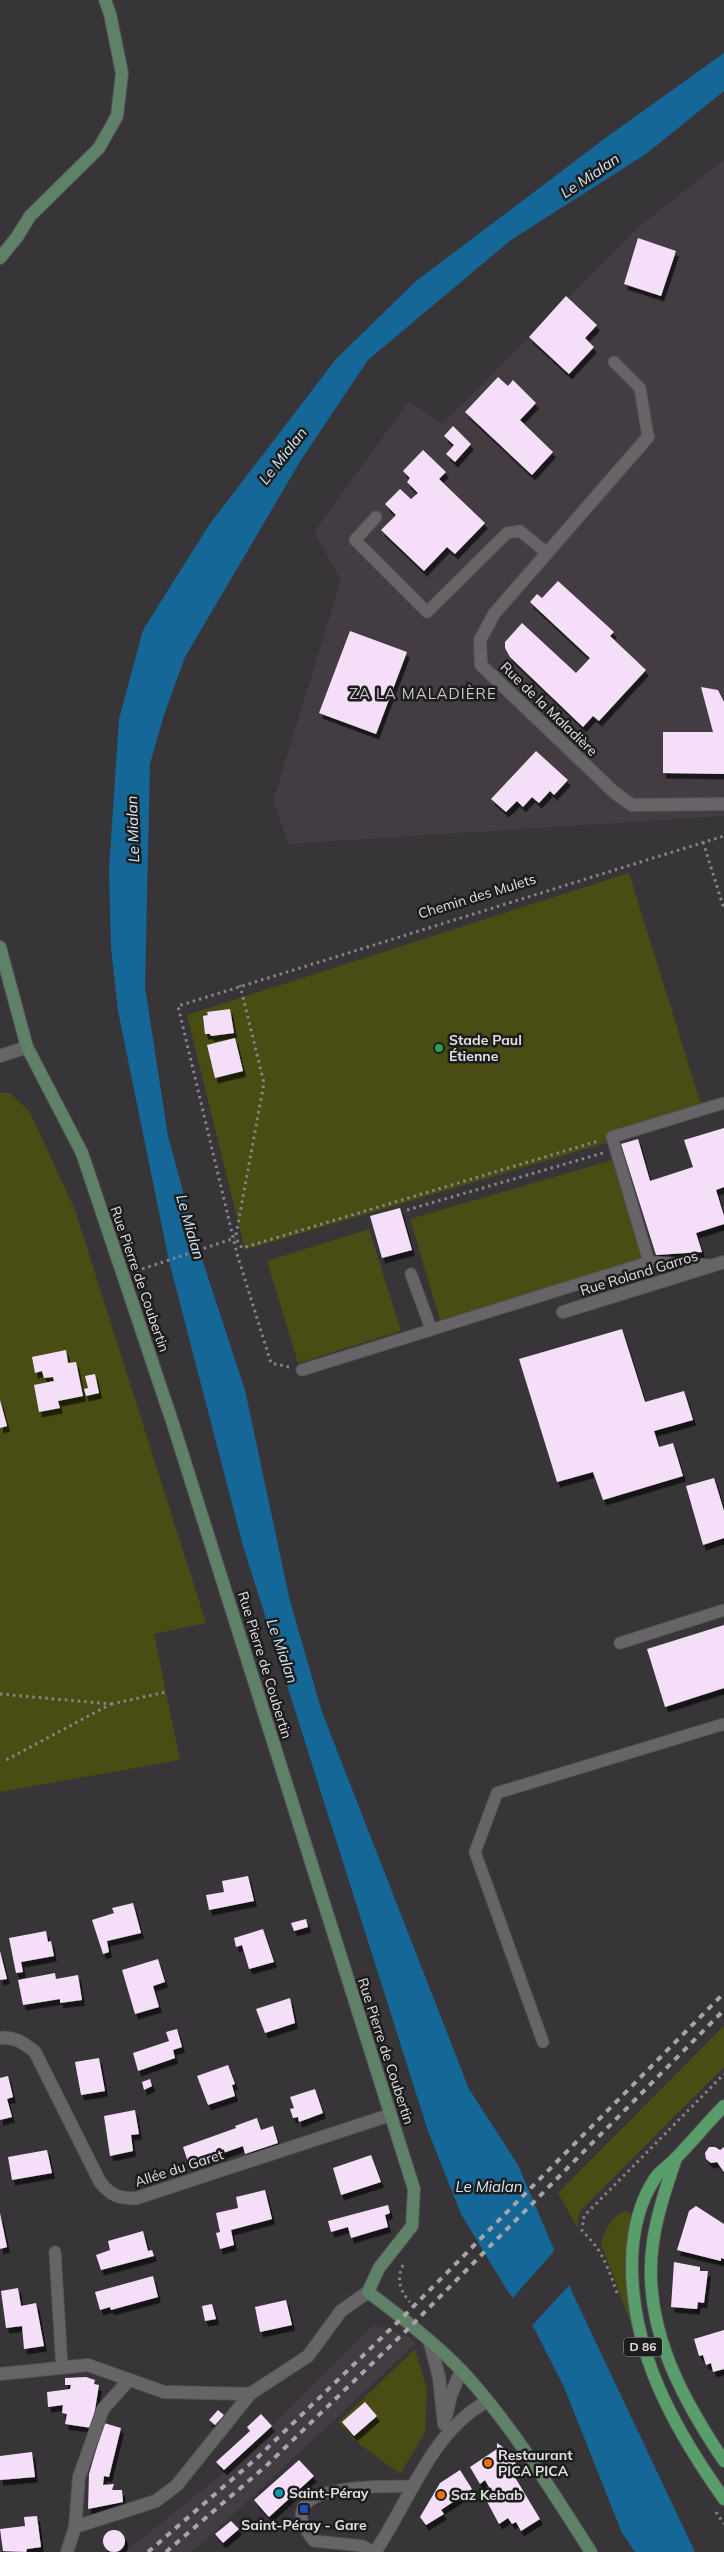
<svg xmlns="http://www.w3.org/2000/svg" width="724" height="2552" font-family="Mulish,sans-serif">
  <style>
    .built { fill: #433d43 }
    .green { fill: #494d13 }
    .water { fill: #146796 }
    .pier { fill: #373537 }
    .building { fill: #f5def8; filter: url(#shadow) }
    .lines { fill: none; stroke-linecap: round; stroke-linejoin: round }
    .lane-casing { stroke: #555355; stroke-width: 13 }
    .street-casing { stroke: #555355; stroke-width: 14 }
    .secondary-casing { stroke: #555355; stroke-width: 14 }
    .primary-casing { stroke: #555355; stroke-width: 14 }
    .path { stroke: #868486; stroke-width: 3; stroke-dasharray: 2.5 4; stroke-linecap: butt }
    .lane { stroke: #666466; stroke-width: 11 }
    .street { stroke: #666466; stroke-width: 12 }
    .secondary { stroke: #5f8168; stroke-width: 12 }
    .primary { stroke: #599e6a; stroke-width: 12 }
    .rail { stroke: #a7a6a7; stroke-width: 4; stroke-dasharray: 6 6; stroke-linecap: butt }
    .leisure-dot { fill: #2e9e5b; stroke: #1e1d1e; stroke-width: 2 }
    .food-dot { fill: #e8710a; stroke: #1e1d1e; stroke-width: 2 }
    .culture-dot { fill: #0f9aa8; stroke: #1e1d1e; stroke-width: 2 }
    .transit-dot { fill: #1a4fb4; stroke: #1e1d1e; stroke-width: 2 }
    .labels { text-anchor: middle; stroke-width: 5; stroke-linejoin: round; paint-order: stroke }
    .shield { fill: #1e1d1e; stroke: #a6a6a6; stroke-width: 1 }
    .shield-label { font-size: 12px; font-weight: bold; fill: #e1e0e1 }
    .street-label { font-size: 14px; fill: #e1e0e1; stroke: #1e1d1e }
    .poi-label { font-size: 14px; font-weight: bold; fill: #e1e0e1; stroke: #1e1d1e; text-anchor: start }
    .water-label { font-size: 15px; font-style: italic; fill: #d4e7f4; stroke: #1e1d1e }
    .neighbourhood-label { font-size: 15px; letter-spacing: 1px; fill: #cbc8cb; stroke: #1e1d1e }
  </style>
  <defs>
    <filter id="shadow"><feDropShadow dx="3" dy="5.5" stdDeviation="0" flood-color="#0009"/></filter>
  </defs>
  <rect width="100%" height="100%" fill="#373537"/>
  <path class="built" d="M724 160V816L289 844 273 801 341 580 314 532 409 401 443 424 637 228Z
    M374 2325 409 2337 415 2344 207 2539 190 2552H125L219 2477Z"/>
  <path class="green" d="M629 873 704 1114 245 1250 187 1015Z
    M0 1093H10L30 1112 75 1210 206 1623 154 1634 180 1760 0 1792Z
    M612 1160 642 1260 440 1320 410 1219Z
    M369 1229 401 1331 298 1363 267 1261Z
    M724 2026V2067L582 2209 578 2216V2229L558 2193Z
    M626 2211 632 2214V2321H630L601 2244C604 2232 612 2215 626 2211Z
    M415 2349 427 2390 425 2433 400 2474 354 2440 339 2422Z"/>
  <path class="water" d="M724 53V91L646 154 511 240 368 360 301 460 185 657 164 715 150 764 145 987 168 1136 199 1250 245 1390 290 1601 322 1712 469 2089 518 2165 573 2294 695 2552H635L622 2533 564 2387 535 2330 505 2287 461 2214 428 2131 243 1546 169 1261 118 1011 111 948 109 869 119 719 143 630 209 525 336 359 415 282 604 139Z"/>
  <path class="pier" d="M556 2249 571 2283 530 2328 511 2300Z"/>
  <path class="building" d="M638 238 676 251 661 296 624 284Z
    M566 296 597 325 585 338 594 347 569 374 529 337Z
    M498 377 508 386 513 380 536 403 520 420 553 452 532 475 465 412Z
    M453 426 471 444 455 462 446 454 454 445 444 436Z
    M423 450 446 472 439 479 485 523 455 554 447 547 424 571 381 530 396 515 385 504 400 489 411 499 418 493 407 482 410 478 403 471Z
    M558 581 614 632 610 636 646 670 599 721 593 716 583 727 510 657 505 648V642L522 623 576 673 590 658 530 602 537 594 542 598Z
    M350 631 407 652 376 734 319 713Z
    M701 687 718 690 724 702V774L663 773V732H713Z
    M536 751 568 780 554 795 550 791 539 803 532 797 523 807 517 801 506 812 491 799Z
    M230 1009 234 1033 211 1036 210 1034H205L203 1016 208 1015 207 1012Z
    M235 1038 243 1071 215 1078 207 1045Z
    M724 1128V1187L716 1190 724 1216V1224L696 1233 702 1252 656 1255 621 1144 638 1139 650 1181 693 1167 684 1140Z
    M400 1208 412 1250 382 1258 370 1216Z
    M622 1329 645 1402 684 1391 693 1420 654 1431 659 1447 673 1443 683 1476 603 1500 593 1472 557 1482 519 1359Z
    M66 1350 68 1363 76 1362 83 1396 58 1401 60 1408 39 1412 34 1385 54 1381 53 1377 44 1378 42 1371 35 1373 32 1357Z
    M95 1374 99 1393 86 1396 84 1389 88 1388 85 1376Z
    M0 1400 7 1426 0 1428Z
    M714 1478 724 1511V1538L703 1545 686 1486Z
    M724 1625V1688L665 1707 647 1649Z
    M248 1876 254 1901 209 1910 206 1895 224 1892 222 1881Z
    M133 1903 141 1933 107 1941 109 1952 103 1954 92 1920 114 1913 112 1908Z
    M306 1919 308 1927 294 1931 291 1923Z
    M263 1929 274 1962 249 1969 242 1945 236 1947 234 1938Z
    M46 1931 48 1942 51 1941 54 1956 21 1962 23 1972 16 1973 9 1938Z
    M0 1951 7 1979 0 1980Z
    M158 1959 165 1982 153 1986 159 2007 135 2014 122 1970Z
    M55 1973 56 1979 78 1975 82 2000 60 2003V1999L23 2005 18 1980Z
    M290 1998 295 2023 265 2033 256 2009Z
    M177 2029 182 2047 173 2050 175 2058 138 2071 133 2053 169 2041 166 2032Z
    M99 2058 105 2091 81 2095 75 2062Z
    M228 2065 235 2084 232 2085 235 2096 208 2105 197 2076Z
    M8 2076 13 2097 7 2099 12 2117 0 2120V2078Z
    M150 2079 152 2086 144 2090 142 2082Z
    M315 2089 323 2113 299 2122 298 2117 293 2118 290 2109 294 2108 290 2097Z
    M135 2110 139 2134 131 2135 133 2151 110 2156 104 2116Z
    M257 2118 261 2130 273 2126 278 2143 245 2154 243 2146 189 2165 183 2147 236 2128 235 2126Z
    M709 2147H715L720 2150 724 2147V2172L717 2162 711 2163 706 2159 705 2153Z
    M47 2150 52 2173 12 2180 8 2157Z
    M371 2155 381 2182 341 2195 333 2168Z
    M265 2190 272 2219 231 2230 234 2245 220 2249 216 2233 220 2232 216 2213 238 2208 236 2197Z
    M388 2205 390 2213 385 2215 388 2227 351 2238 348 2227 331 2232 328 2221Z
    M696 2206 724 2224V2259L721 2258V2261L677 2250 689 2211Z
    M0 2213 7 2247 0 2249Z
    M143 2231 148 2251 152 2250 154 2256 101 2270 96 2255 110 2250 108 2241Z
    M674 2262 700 2267V2271H708L704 2303 698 2302 697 2309 671 2307Z
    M153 2276 158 2297 111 2310 110 2307 100 2310 95 2292Z
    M18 2288 21 2306 36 2303 44 2346 24 2349 22 2326 6 2328 1 2291Z
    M286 2300 292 2325 260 2332 255 2307Z
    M212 2304 216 2319 205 2321 202 2306Z
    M724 2330V2369L713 2372 711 2363 706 2365 703 2355 699 2356 694 2339Z
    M86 2377 95 2380 94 2384 99 2385 92 2428 65 2424 67 2414 62 2413 63 2405 48 2407 47 2392 70 2389 71 2385H65V2378Z
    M365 2402 377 2416 354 2436 342 2422Z
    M218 2410 224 2415 215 2425 209 2420Z
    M261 2414 272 2426 224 2470 216 2462 250 2431 247 2427Z
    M104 2423 121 2428 109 2477 104 2476 103 2485 114 2484 112 2490H122L123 2502 88 2509 89 2474Z
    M497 2443 507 2450 520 2470 513 2474 540 2519 521 2531 516 2522 512 2524 508 2518 499 2524 483 2494 490 2489 485 2480 480 2484 470 2467 497 2449Z
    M32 2452 35 2477 0 2480V2456Z
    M299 2460 314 2476 269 2517 254 2500Z
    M460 2470 472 2489 441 2510 444 2514 426 2525 420 2517 440 2483Z
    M37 2516 41 2547 27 2549 26 2552 3 2551 0 2529 25 2526 24 2517Z
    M231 2521 239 2529 223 2543 215 2534Z
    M103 2541a11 11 0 1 1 22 0a11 11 0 1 1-22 0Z"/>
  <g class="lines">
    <g class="lane-casing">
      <path id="lane" d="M614 362 640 388 648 437
        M376 517 355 540 427 612 507 533 520 531 547 553
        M649 1262 612 1137 724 1103
        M411 1274 431 1329
        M302 1370 649 1262 709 1265
        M620 1643 724 1610
        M543 2042 475 1852 497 1793 724 1724
        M55 2252 62 2368
        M373 2552 363 2546 314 2541C262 2480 385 2487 414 2486"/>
    </g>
    <g class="street-casing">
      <path id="street" d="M648 437 494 614 480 640 481 665 615 793 632 805 724 804
        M0 1056 27 1047
        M563 1312 724 1262
        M0 2038C14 2036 24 2043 35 2052L100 2182C111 2196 120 2199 137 2198L390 2115
        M430 2343 439 2377 444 2424
        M0 2374 88 2365 164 2392 250 2394 308 2356 341 2311 368 2292
        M446 2416 451 2395 461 2371
        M75 2527 156 2501 177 2485 250 2394
        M67 2552 75 2527 79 2477 103 2409 129 2380
        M375 2552C410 2501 430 2433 486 2402"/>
    </g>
    <g class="secondary-casing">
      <path id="secondary" d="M0 258 17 237 30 216 99 148 117 116 122 73 110 14 105 0
        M0 947 27 1047 82 1153 173 1424 414 2189 412 2226 379 2268 368 2292C400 2316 434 2342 462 2371 512 2425 551 2490 591 2552"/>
    </g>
    <g class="primary-casing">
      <path id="primary" d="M724 2106C707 2123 692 2142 675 2159 669 2166 659 2171 654 2180 639 2203 633 2233 632 2259 630 2350 673 2427 724 2499
        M675 2161C666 2188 657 2214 653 2242 641 2323 680 2396 724 2461"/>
    </g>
    <path class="path" d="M703 842 724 909
      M407 1210 603 1153
      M236 1235 264 1083 240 985
      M237 1240 242 1248 598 1141
      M136 1271 235 1238
      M289 1367 271 1363 237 1254 178 1006 724 836
      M0 1694 111 1704 6 1760
      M111 1704 166 1692
      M403 2265C396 2279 400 2291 410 2302
      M617 2293C608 2268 602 2249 582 2231L584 2216 724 2074
      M716 2512 724 2524"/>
    <use href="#lane" class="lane"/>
    <use href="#street" class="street"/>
    <use href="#secondary" class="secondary"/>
    <use href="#primary" class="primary"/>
    <path class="rail" d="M148 2552 258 2457 403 2317 724 1993
      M166 2552 266 2466 411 2326 724 2010"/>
  </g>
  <circle class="leisure-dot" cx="439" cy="1048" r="5"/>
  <g class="food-dot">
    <circle cx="488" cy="2463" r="5"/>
    <circle cx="441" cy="2495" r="5"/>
  </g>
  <circle class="culture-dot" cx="279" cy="2493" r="5"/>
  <rect class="transit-dot" x="299" y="2504" width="10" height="10" rx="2.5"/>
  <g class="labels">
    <rect class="shield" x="624" y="2337.5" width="38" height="19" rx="4"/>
    <g class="shield-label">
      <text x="643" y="2351">D 86</text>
    </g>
    <g class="street-label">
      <text transform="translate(549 709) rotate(44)" y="5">Rue de la Maladière</text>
      <text transform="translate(477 896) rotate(-17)" y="5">Chemin des Mulets</text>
      <text transform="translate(639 1273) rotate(-17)" y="5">Rue Roland Garros</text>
      <text transform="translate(140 1279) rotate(71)" y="5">Rue Pierre de Coubertin</text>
      <text transform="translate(265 1665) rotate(73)" y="5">Rue Pierre de Coubertin</text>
      <text transform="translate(386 2051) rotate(72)" y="5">Rue Pierre de Coubertin</text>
      <text transform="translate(179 2168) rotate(-18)" y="5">Allée du Garet</text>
    </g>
    <g class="poi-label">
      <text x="449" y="1045">Stade Paul<tspan x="449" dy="16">Étienne</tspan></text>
      <text x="498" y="2460">Restaurant<tspan x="498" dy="16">PICA PICA</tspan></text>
      <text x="289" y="2498">Saint-Péray</text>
      <text x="451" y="2500">Saz Kebab</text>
      <text x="304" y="2530" text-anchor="middle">Saint-Péray - Gare</text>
    </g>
    <g class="water-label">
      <text transform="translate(590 176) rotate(-34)" y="5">Le Mialan</text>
      <text transform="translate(283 456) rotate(-52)" y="5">Le Mialan</text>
      <text transform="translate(133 829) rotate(-92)" y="5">Le Mialan</text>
      <text transform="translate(190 1227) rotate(74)" y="5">Le Mialan</text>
      <text transform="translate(282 1651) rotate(71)" y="5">Le Mialan</text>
      <text x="489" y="2192">Le Mialan</text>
    </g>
    <g class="neighbourhood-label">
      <text x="423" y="699">ZA LA MALADIÈRE</text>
    </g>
  </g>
</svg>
